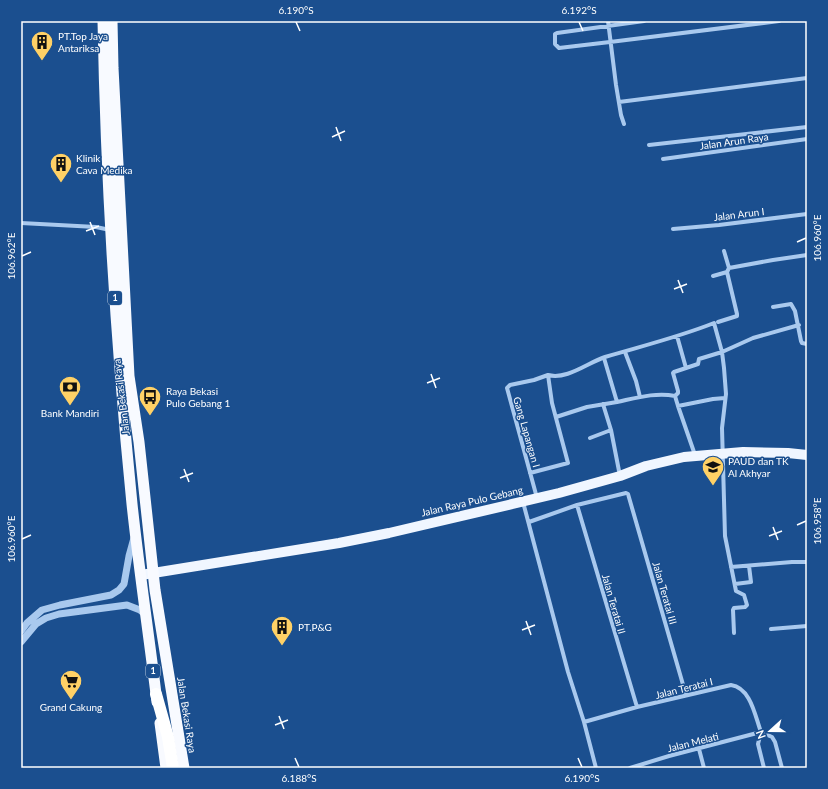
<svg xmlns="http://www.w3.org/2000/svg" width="828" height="789" font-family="Lato,sans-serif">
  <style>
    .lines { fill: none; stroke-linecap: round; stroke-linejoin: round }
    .minor { stroke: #a9c9ee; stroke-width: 4 }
    .tertiary { stroke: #a9c9ee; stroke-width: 7 }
    .primary { stroke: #f0f6ff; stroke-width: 10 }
    .trunk { stroke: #f8faff; stroke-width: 11 }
    .motorway { stroke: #fff; stroke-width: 12 }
    .ticks { fill: none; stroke: #fff; stroke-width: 1.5 }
    .labels { text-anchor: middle; stroke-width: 3; stroke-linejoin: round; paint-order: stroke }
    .shield { fill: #1b4f8f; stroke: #bbcadd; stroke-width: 1 }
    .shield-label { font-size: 9px; font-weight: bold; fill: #fff }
    .poi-label { font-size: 10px; fill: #fff; stroke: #1b4f8f; text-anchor: start }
    .street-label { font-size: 10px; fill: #fff; stroke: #1b4f8f }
    .neatline { fill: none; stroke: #fff; stroke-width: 1.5 }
    .ticks-label { font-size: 10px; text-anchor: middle; fill: #fff }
  </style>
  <rect width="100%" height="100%" fill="#1b4f8f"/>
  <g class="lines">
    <path class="minor" d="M608 21 616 85 621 115 624 124
      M644 21 557 33 555 34V44L559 48 610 42 779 21
      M619 102 807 78
      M649 145 807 127
      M663 159 807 139
      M21 223 96 227 110 230
      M673 229 719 225 807 214
      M724 251 729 268
      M713 276 727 272 729 268 773 260 807 255
      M773 307 791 304 795 311 801 341 802 343 807 344
      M718 322 737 316V314L727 272
      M677 336 686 368
      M625 352 636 381 640 397
      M548 375C567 380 587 363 605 357 642 346 679 337 714 323L722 352 724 368 726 394 722 428 725 536 736 591 744 595 747 605 745 607 734 608 733 610 734 633
      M675 396 678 393V391L673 373 674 372 698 364 699 359 722 352 753 338 799 325
      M675 396 678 406 713 399 725 398
      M617 402C636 398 656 392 675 396
      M603 404 611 430 620 476
      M678 406 695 455
      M556 417 587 407 617 402 604 358
      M590 438 611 430
      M530 473 568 463 552 403 548 375
      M537 498 507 388 510 385 534 380 548 375
      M523 502 568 672 584 722 596 768
      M577 505 637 707
      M529 522 577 505 626 493 628 494 686 695
      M731 567 792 562H807
      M735 584 751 582 749 566
      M771 629 807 626
      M584 722 637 707 731 685C751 688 755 716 761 732
      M761 732 772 737 775 742 782 768
      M761 732 758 744 764 768
      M699 749 704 768
      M630 768 669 756 761 732"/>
    <path class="tertiary" d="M21 631 27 623 42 610 60 605 111 595 119 590 124 584 129 556 134 538
      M21 642 36 624 46 618 59 614 127 605 140 610 146 615"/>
    <path class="primary" d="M141 575 339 543 389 533 559 493 620 476 646 466 684 457 743 452 788 453 807 455"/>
    <path class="trunk" d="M103 21C106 182 116 344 132 504 139 570 149 636 157 702
      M112 21 113 68 129 376 139 442 155 590 184 768
      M160 723 166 768"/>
    <path class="motorway" d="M156 694 168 737 173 768"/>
  </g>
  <path class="ticks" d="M296 22 300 31M579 22 583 31M336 127 341 141M332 137 345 131M90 222 95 235M86 231 99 226M797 242 806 238M22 256 31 252M678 280 683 293M674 289 687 284M431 374 436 388M427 383 440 378M184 469 189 482M180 478 193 473M797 525 806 521M773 527 778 540M769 536 782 531M22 539 31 535M526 621 531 635M522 630 535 625M279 716 284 729M275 725 288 720M295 758 299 767M578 758 582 767"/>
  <defs>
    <g id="building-pin" transform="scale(1.15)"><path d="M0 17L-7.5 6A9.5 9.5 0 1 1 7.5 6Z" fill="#ffd166" stroke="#1b4f8f"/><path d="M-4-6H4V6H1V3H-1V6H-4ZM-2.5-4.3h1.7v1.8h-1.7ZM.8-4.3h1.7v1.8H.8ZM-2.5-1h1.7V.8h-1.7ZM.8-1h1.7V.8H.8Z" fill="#111"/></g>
    <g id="bank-pin" transform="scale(1.15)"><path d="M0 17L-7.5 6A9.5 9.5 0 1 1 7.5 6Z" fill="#ffd166" stroke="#1b4f8f"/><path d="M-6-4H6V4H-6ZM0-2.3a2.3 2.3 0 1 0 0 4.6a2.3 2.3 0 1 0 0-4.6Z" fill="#111"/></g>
    <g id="bus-pin" transform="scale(1.15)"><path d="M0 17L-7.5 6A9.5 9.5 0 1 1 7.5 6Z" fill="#ffd166" stroke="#1b4f8f"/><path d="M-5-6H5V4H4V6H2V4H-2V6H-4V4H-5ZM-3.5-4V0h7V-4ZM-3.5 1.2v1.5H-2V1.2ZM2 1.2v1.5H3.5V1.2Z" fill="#111"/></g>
    <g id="school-pin" transform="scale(1.15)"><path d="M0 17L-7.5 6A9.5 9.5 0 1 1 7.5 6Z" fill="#ffd166" stroke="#1b4f8f"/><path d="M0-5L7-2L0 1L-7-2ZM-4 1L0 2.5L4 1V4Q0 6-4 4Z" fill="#111"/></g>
    <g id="supermarket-pin" transform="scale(1.15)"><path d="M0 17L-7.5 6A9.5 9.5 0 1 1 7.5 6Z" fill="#ffd166" stroke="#1b4f8f"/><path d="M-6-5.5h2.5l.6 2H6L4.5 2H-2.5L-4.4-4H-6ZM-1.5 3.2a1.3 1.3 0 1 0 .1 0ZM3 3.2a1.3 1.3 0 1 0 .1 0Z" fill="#111"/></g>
  </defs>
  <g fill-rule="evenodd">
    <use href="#building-pin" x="42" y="42"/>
    <use href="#building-pin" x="61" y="164"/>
    <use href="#bank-pin" x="70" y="387"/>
    <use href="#bus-pin" x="150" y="397"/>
    <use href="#school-pin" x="713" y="467"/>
    <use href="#building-pin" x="282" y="627"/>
    <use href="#supermarket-pin" x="71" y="681"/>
  </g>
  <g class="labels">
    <g class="shield">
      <rect x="108" y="291" width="14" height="14" rx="3"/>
      <rect x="146" y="664" width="14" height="14" rx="3"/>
    </g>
    <g class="shield-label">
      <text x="115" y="301">1</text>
      <text x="153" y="674">1</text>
    </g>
    <g class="poi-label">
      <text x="58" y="40">PT.Top Jaya<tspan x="58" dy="12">Antariksa</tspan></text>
      <text x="76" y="162">Klinik<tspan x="76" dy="12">Cava Medika</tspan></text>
      <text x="166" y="395">Raya Bekasi<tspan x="166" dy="12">Pulo Gebang 1</tspan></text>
      <text x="70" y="417" text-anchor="middle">Bank Mandiri</text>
      <text x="728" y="465">PAUD dan TK<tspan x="728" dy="12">Al Akhyar</tspan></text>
      <text x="298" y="631">PT.P&amp;G</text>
      <text x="71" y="711" text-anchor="middle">Grand Cakung</text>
    </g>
    <g class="street-label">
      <text transform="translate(734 141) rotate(-8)" y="4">Jalan Arun Raya</text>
      <text transform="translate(739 214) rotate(-7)" y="4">Jalan Arun I</text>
      <text transform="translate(121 397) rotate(-97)" y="4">Jalan Bekasi Raya</text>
      <text transform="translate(527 432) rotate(74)" y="4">Gang Lapangan I</text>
      <text transform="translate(472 501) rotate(-13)" y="4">Jalan Raya Pulo Gebang</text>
      <text transform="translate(665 593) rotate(74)" y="4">Jalan Teratai III</text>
      <text transform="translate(614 604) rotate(74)" y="4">Jalan Teratai II</text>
      <text transform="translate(684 688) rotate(-14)" y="4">Jalan Teratai I</text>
      <text transform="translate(187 715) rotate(81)" y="4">Jalan Bekasi Raya</text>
      <text transform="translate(693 742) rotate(-14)" y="4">Jalan Melati</text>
    </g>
  </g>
  <rect width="828" height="789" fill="none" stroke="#1b4f8f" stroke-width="44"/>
  <g transform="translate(770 731) rotate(249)" stroke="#1b4f8f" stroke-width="3" paint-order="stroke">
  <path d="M0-3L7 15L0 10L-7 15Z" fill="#ffffff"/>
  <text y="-6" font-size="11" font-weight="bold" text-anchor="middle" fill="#ffffff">N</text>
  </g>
  <rect x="22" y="22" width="784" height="745" class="neatline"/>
  <g class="ticks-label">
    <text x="296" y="14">6.190°S</text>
    <text x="579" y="14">6.192°S</text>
    <text transform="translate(817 238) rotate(-90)" y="4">106.960°E</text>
    <text transform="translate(11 256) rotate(-90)" y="4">106.962°E</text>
    <text transform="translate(817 521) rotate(-90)" y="4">106.958°E</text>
    <text transform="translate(11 539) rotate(-90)" y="4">106.960°E</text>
    <text x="299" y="782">6.188°S</text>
    <text x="582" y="782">6.190°S</text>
  </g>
</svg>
